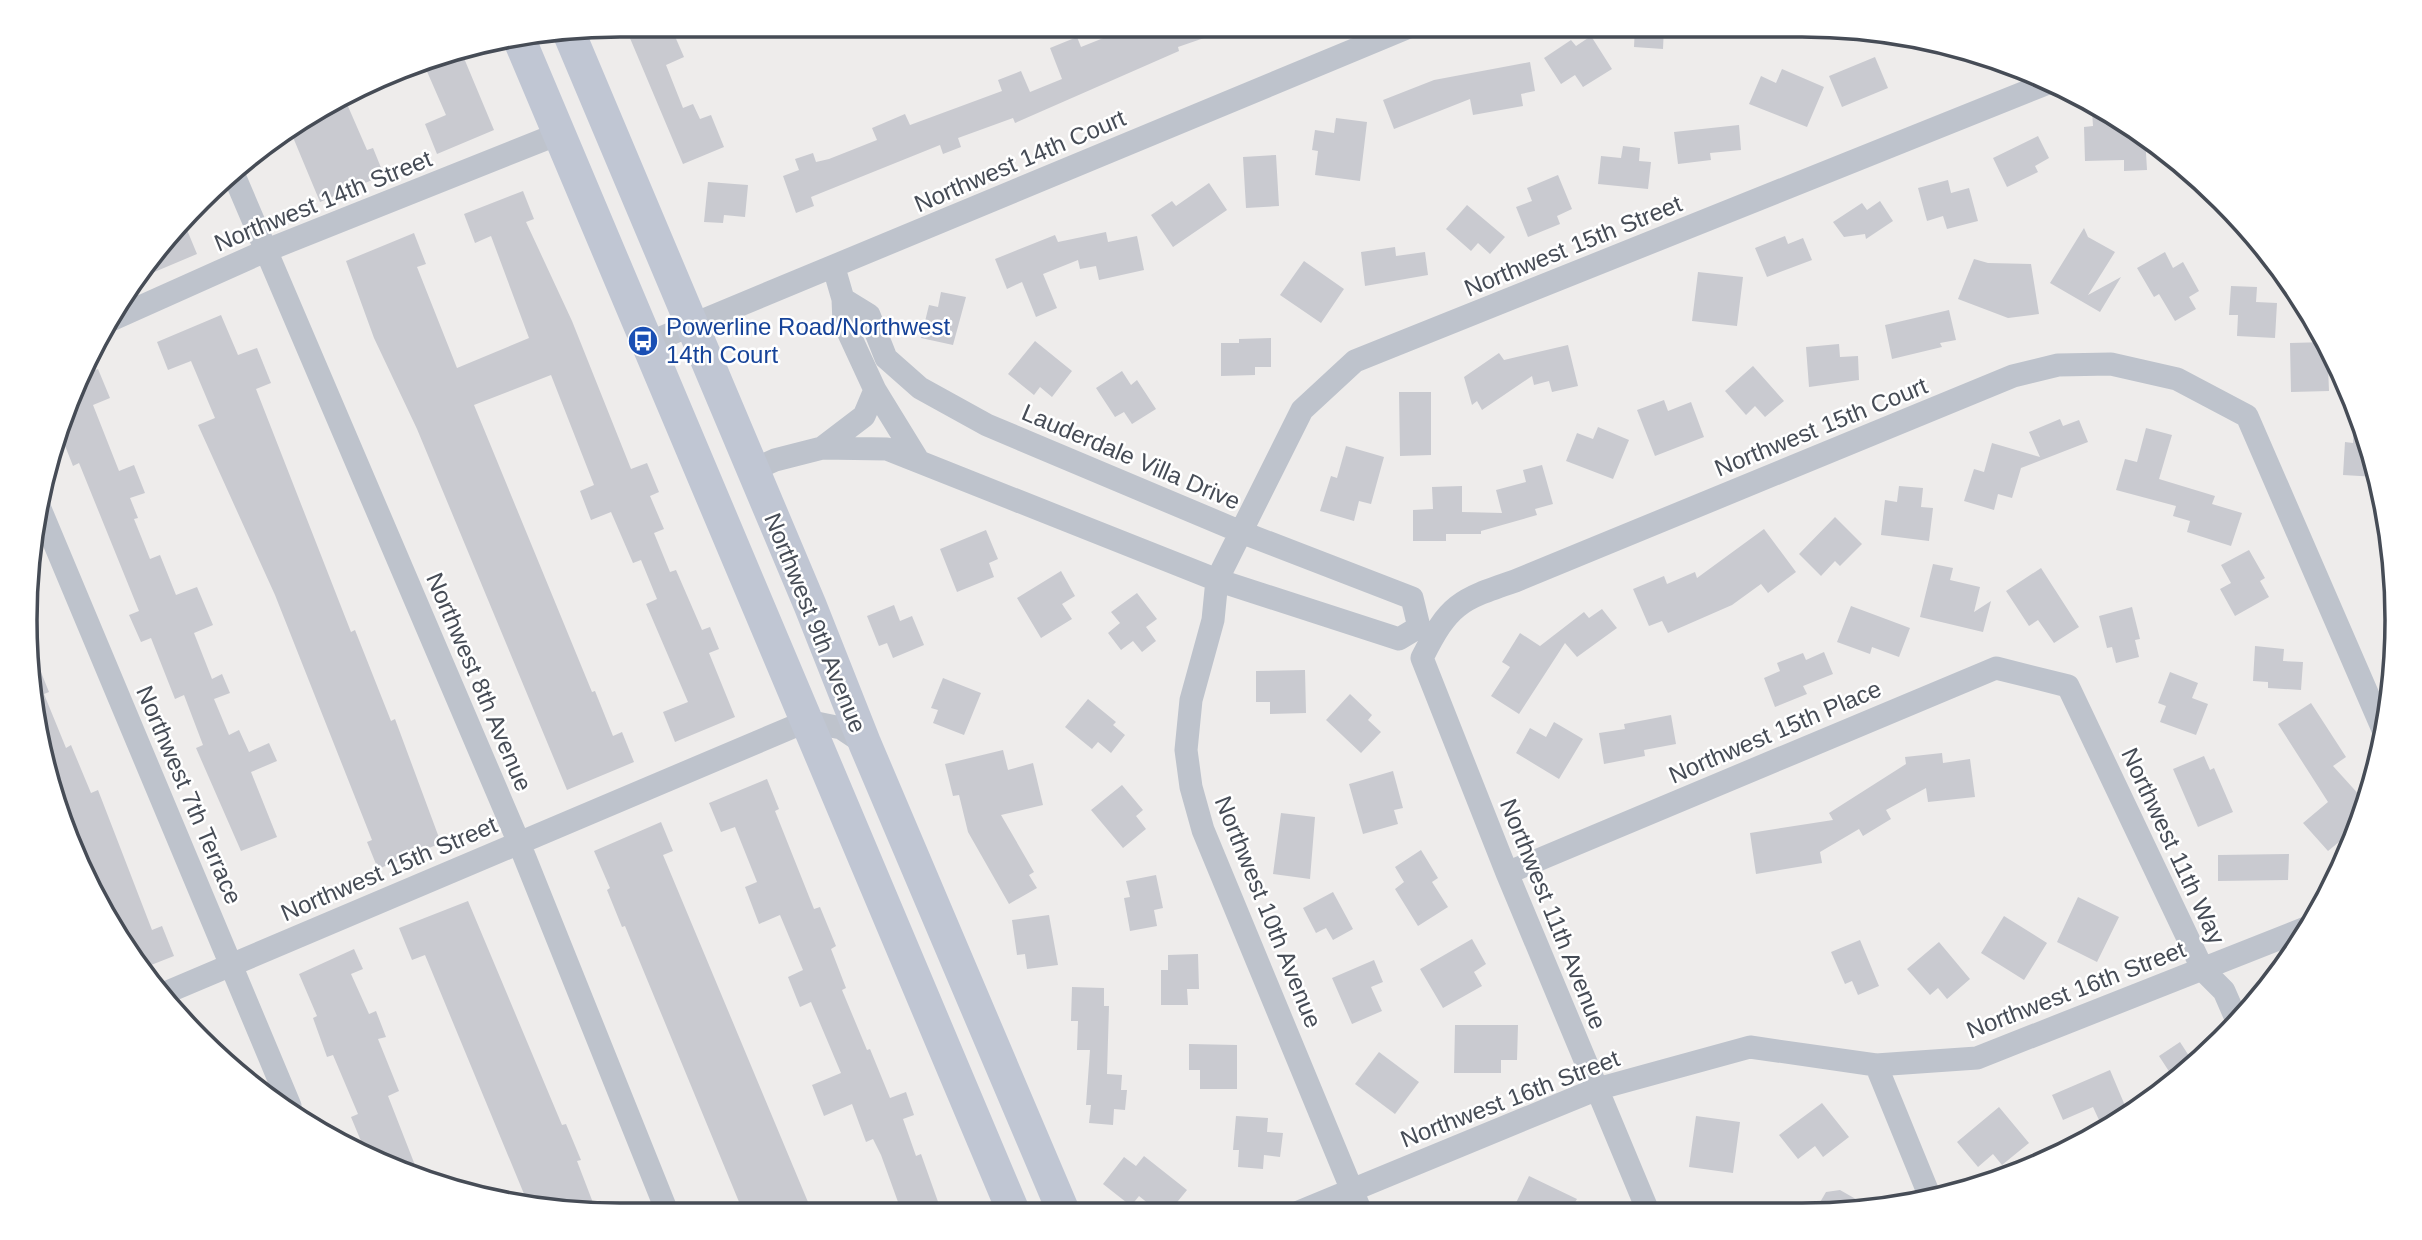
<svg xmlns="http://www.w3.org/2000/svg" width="2422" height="1240" font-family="Arial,sans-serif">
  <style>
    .building { fill: #c9cad0 }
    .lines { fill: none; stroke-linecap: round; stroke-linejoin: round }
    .minor { stroke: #bec3cc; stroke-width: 23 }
    .secondary { stroke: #c0c6d3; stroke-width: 33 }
    .labels { text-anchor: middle; stroke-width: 5; stroke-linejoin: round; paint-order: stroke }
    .street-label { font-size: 24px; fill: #464c56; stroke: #fff }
    .transit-label { font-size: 24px; fill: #164399; stroke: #fff; text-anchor: start }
    .rim { fill: none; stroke: #464c56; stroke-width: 3.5 }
  </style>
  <rect width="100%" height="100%" fill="#eeeceb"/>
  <path class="building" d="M624 24 670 25 684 57 666 65 683 108 693 104 700 119 711 115 724 147 683 164Z
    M1136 25 1233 28 1178 47 1179 51 1015 123 1013 118 958 138 961 147 943 154 940 145 811 197 814 206 796 213 783 176 799 170 795 159 813 153 816 162 829 159 877 140 872 128 905 114 910 125 1002 91 998 80 1021 71 1030 92 1062 79 1050 48 1077 37 1081 47Z
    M1635 26H1664L1663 49 1634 47Z
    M1591 36 1612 69 1583 87 1575 75 1561 84 1544 58 1571 40 1576 46Z
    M461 51 494 130 437 154 425 124 446 115 422 60Z
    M1875 57 1888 88 1842 107 1829 76Z
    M1530 62 1535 91 1521 94 1523 106 1473 115 1470 99 1394 129 1383 100 1434 80Z
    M1782 69 1824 87 1807 127 1749 104 1761 76 1776 83Z
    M347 104 367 150 373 148 384 175 320 202 290 130Z
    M2104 110 2145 136 2147 170 2124 171V160L2085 161 2084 127 2093 126 2092 111Z
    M1336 118 1367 122 1360 181 1315 175 1318 151 1312 150 1315 130 1334 133Z
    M1739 125 1741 150 1710 153 1711 160 1678 164 1674 132Z
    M2038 136 2049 158 2035 166 2038 172 2007 187 1993 158Z
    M1623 146 1640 148 1639 161 1651 162 1648 189 1598 184 1601 156 1621 158Z
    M1276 155 1279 206 1246 208 1243 157Z
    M1558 175 1572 209 1557 216 1560 224 1528 237 1516 207 1532 201 1527 188Z
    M1948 180 1951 193 1969 188 1978 221 1947 229 1943 216 1927 221 1918 188Z
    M708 182 748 185 745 217 724 215 723 223 704 222Z
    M1209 183 1227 210 1173 247 1151 215 1172 201 1176 206Z
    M523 191 534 219 526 222 572 321 631 469 647 463 659 492 650 496 664 529 654 533 670 572 676 570 702 630 710 627 719 649 709 653 735 717 675 742 663 712 688 702 646 604 657 599 641 560 633 563 611 512 591 520 580 491 594 485 551 375 474 405 592 692 595 691 613 736 622 732 634 762 567 790 417 429 374 338 346 261 414 233 426 264 417 267 457 368 529 338 491 236 475 243 464 214Z
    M1880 201 1893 221 1866 239 1865 234 1844 237 1833 222 1862 203 1867 210Z
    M1467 205 1505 237 1490 254 1478 243 1471 251 1446 229Z
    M185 225 197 254 133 281 151 261Z
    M2084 228 2088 237 2115 252 2088 295 2121 277 2100 312 2050 283Z
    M1106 232 1108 242 1137 236 1144 270 1099 280 1096 266 1080 269 1078 260 1043 274 1057 308 1036 317 1022 282 1007 289 995 259 1055 235 1058 242Z
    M1785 236 1788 244 1803 238 1812 260 1767 277 1755 248Z
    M1395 247 1396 256 1425 252 1428 275 1365 286 1361 252Z
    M2165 252 2173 268 2183 262 2199 291 2189 297 2196 309 2175 321 2159 294 2154 297 2137 268Z
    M1974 259 1988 263 2031 264 2039 314 2008 318 1958 299Z
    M1304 261 1344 289 1321 323 1280 295Z
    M1698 272 1743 277 1737 326 1692 321Z
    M2231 286 2257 287 2256 302 2277 303 2275 338 2237 336 2238 315H2229Z
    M941 292 966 297 953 345 921 338 929 305 938 307Z
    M1949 310 1956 340 1940 343 1942 347 1892 359 1885 325Z
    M221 315 238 355 257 348 271 383 256 389 351 632 355 630 391 721 395 719 441 843 378 869 367 842 372 840 275 595 198 425 215 418 191 361 168 370 157 342Z
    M1271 338V367H1255V375L1221 376V343H1239V339Z
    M1035 341 1072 371 1052 397 1040 387 1034 395 1008 374Z
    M2327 342 2329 391 2291 392 2290 343Z
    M1839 344 1840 357 1858 356 1859 380 1809 387 1806 347Z
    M1568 345 1578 386 1552 392 1549 381 1534 385 1532 376 1482 410 1477 401 1472 405 1464 377 1499 353 1504 360Z
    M1753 366 1784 401 1765 417 1755 406 1746 415 1725 391Z
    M98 369 110 398 93 405 119 471 134 465 145 493 130 498 138 518 134 519 150 559 160 555 176 595 197 587 213 625 194 633 212 679 222 674 230 693 214 699 229 735 239 730 249 752 269 743 277 761 251 772 277 837 241 851 196 748 203 745 184 695 175 699 151 638 141 642 129 615 139 611 79 463 73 466 60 433 87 373Z
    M1122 371 1131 385 1137 380 1156 409 1132 424 1124 412 1115 417 1096 388Z
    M1399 392H1431V455L1400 456Z
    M1664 400 1668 411 1691 402 1704 437 1655 456 1637 410Z
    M2355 404 2366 429 2377 477 2343 475 2345 442 2353 443Z
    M2060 419 2063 426 2079 420 2088 442 2021 468 2012 498 1998 494 1994 510 1964 501 1974 469 1984 472 1992 443 2040 457 2029 432Z
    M1598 427 1629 440 1613 479 1566 461 1577 433 1593 439Z
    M2146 428 2172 435 2159 479 2215 496 2212 504 2242 513 2231 546 2187 532 2190 521 2173 516 2176 506 2116 490 2125 459 2137 462Z
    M1346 446 1384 457 1371 504 1359 501 1354 521 1320 511 1331 476 1337 478Z
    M1542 465 1553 504 1535 509 1537 515 1481 531V534H1446V541H1413V510L1433 509 1432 487 1462 486V512L1502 513 1496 490 1526 482 1523 470Z
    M1899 486 1923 488 1921 507 1933 508 1929 541 1881 535 1885 500 1897 502Z
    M1835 517 1862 544 1840 566 1835 561 1821 576 1799 554Z
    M1764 529 1796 572 1768 593 1761 584 1732 605 1668 633 1662 621 1649 626 1633 589 1664 576 1667 584 1695 572 1697 578Z
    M986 530 998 559 989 563 994 577 957 592 940 549Z
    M2249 550 2265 578 2260 581 2269 597 2235 616 2220 589 2231 583 2221 565Z
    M1933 564 1953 568 1950 580 1980 587 1974 612 1991 601 1983 632 1920 617Z
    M2041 568 2079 627 2054 643 2038 620 2029 626 2006 591Z
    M1061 571 1075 596 1062 604 1072 619 1041 638 1017 598Z
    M1137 593 1157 619 1146 627 1156 641 1142 652 1133 641 1121 650 1108 633 1120 623 1111 612Z
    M894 605 900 621 912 616 924 645 893 658 887 643 879 646 867 616Z
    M1851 606 1910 628 1899 657 1872 647 1870 654 1837 642Z
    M2132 607 2140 639 2135 640 2139 657 2116 663 2112 647 2107 648 2099 616Z
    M1602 609 1617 628 1577 657 1565 643 1519 714 1491 696 1510 667 1502 662 1520 633 1540 646 1584 612 1589 618Z
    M30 645 49 692 44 694 66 748 71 745 91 793 98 790 152 930 162 926 174 956 146 967 116 925 100 888 97 889 81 842 74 844 62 803 64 802 30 697Z
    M2255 646 2284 649 2283 661 2303 662 2301 690 2268 688V682L2253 681Z
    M1824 652 1833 674 1803 686 1807 694 1775 707 1764 678 1780 671 1777 663 1803 653 1806 660Z
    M1305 670 1306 713 1270 714V702H1256V671Z
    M2170 672 2198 683 2192 698 2208 704 2196 735 2160 722 2166 706 2158 703Z
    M943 678 981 693 964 735 933 723 938 710 931 708Z
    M1350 694 1372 715 1368 720 1381 732 1361 753 1326 720Z
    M1088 699 1116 722 1113 725 1125 735 1111 753 1098 742 1092 749 1065 727Z
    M2311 703 2346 757 2333 766 2362 798 2355 804 2363 813 2348 853 2339 842 2328 851 2303 823 2328 802 2278 724Z
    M1671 715 1676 744 1644 750 1645 756 1604 764 1599 733 1625 729 1624 724Z
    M1554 722 1583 739 1559 779 1516 753 1530 728 1546 737Z
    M1003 750 1008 770 1033 763 1043 805 1001 815 1034 872 1029 875 1037 888 1009 904 968 832 959 795 953 796 945 764Z
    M1942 753 1943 763 1970 759 1975 797 1928 802 1926 788 1886 810 1891 819 1863 836 1859 829 1820 852 1822 863 1756 874 1750 833 1833 820 1829 813 1906 764 1905 757Z
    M2204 756 2210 770 2214 768 2233 812 2198 827 2173 769Z
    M1393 771 1403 808 1394 810 1398 824 1363 834 1349 784Z
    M767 779 779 809 775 811 814 909 820 907 836 946 831 949 846 988 842 990 867 1050 870 1049 890 1098 906 1092 914 1115 903 1119 916 1156 921 1154 942 1213H902L881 1155 873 1139 866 1142 852 1104 824 1116 812 1085 841 1073 811 1002 800 1007 788 977 803 970 780 915 759 924 745 887 757 882 735 827 721 832 709 803Z
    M1122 785 1143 810 1136 816 1146 829 1123 848 1091 810Z
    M1281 813 1315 817 1310 879 1273 874Z
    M661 822 673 851 663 855 813 1214H744L625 926 622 927 607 890 610 888 594 851Z
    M1421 850 1438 878 1432 882 1448 907 1418 926 1395 889 1404 882 1395 867Z
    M2289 854 2288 880 2218 881V855Z
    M1156 875 1163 908 1154 910 1157 926 1130 931 1124 898 1130 897 1126 881Z
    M1333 892 1353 929 1333 940 1326 928 1316 933 1303 908Z
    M2078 897 2119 917 2097 962 2057 942Z
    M468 901 562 1125 566 1124 581 1160 577 1161 595 1208 581 1214 529 1206 425 955 412 960 399 928Z
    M1049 915 1058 965 1027 969 1025 954 1017 955 1012 920Z
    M2004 916 2047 943 2024 980 1981 953Z
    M1472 939 1486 964 1474 972 1482 986 1443 1008 1420 969Z
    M1860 940 1879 986 1858 995 1852 981 1845 984 1831 952Z
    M1939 942 1970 979 1947 999 1938 988 1930 995 1907 969Z
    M354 949 363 969 351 974 369 1014 376 1011 386 1037 378 1039 399 1091 388 1096 420 1178 368 1158 351 1117 358 1114 333 1055 327 1057 313 1018 317 1016 299 974Z
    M1198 954 1199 989H1187L1188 1005H1161V970H1168V955Z
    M1374 960 1383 982 1371 987 1382 1011 1352 1024 1332 978Z
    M1072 987 1104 988V1006H1109L1107 1074 1122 1075 1121 1090H1127L1125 1110 1114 1109 1113 1125 1089 1123 1091 1105H1086L1090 1050H1077L1078 1021H1071Z
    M1455 1025H1518L1517 1060H1501V1073H1454Z
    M2180 1042 2193 1062 2174 1079 2159 1056Z
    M1189 1044 1237 1045V1089H1200V1070H1189Z
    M1379 1052 1419 1082 1395 1114 1355 1084Z
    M2110 1070 2126 1108 2099 1120 2093 1107 2063 1120 2052 1095Z
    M1822 1103 1849 1137 1823 1157 1815 1146 1798 1159 1779 1135Z
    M1999 1107 2029 1143 2002 1165 1993 1154 1978 1167 1957 1142Z
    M1236 1116 1268 1118 1267 1132 1283 1133 1280 1157 1264 1155 1263 1169 1238 1167 1239 1150H1233Z
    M1696 1116 1740 1122 1733 1173 1689 1167Z
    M1144 1156 1187 1190 1169 1212 1160 1213 1139 1196 1131 1206 1103 1184 1124 1157 1136 1166Z
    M1529 1176 1577 1199 1570 1211H1512Z
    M1840 1190 1875 1210 1815 1211 1826 1192Z"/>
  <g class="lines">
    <path class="minor" d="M233 173 519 843 668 1214
      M834 268 843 299 844 323 875 390 918 460
      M111 320 265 251 558 134
      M646 344 1414 25
      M822 448 864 416 875 390
      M753 470 775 460 822 448 887 449 1217 580 1399 639 1419 627 1412 598 1241 532 987 425 920 388 886 358 869 315 843 299
      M38 504 290 1106
      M1507 873 1996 668 2068 686 2203 970 2224 991 2238 1023
      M165 993 807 721 841 728 865 744
      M1876 1065 1930 1197
      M1648 1211 1507 873 1422 658C1449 604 1459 600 1515 581L2013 376 2058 365 2111 364 2177 379 2247 416 2384 732
      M1299 1212 1597 1089 1750 1047 1876 1065 1977 1058 2306 928
      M1361 1212 1203 830 1191 787 1186 750 1191 700 1213 620 1217 580 1302 410 1355 361 2053 81"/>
    <path class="secondary" d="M569 33 810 605 865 744 1064 1213
      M520 41 1014 1213"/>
  </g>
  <defs>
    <g id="bus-disc" transform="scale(1.575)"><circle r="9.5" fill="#1a4fb4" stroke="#fff"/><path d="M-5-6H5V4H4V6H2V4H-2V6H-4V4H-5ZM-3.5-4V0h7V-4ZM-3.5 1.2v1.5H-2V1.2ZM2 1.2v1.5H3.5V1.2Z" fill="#fff"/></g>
  </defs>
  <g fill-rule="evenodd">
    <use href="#bus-disc" x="643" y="341"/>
  </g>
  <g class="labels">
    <g class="street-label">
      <text transform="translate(1020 161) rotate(-23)" y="8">Northwest 14th Court</text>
      <text transform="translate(323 201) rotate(-22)" y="8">Northwest 14th Street</text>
      <text transform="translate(1573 246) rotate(-22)" y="8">Northwest 15th Street</text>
      <text transform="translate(1821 427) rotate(-22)" y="8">Northwest 15th Court</text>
      <text transform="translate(1131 457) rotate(23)" y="8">Lauderdale Villa Drive</text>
      <text transform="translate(815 623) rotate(68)" y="8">Northwest 9th Avenue</text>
      <text transform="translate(479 682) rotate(67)" y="8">Northwest 8th Avenue</text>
      <text transform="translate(1775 732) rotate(-23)" y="8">Northwest 15th Place</text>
      <text transform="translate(189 795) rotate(67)" y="8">Northwest 7th Terrace</text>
      <text transform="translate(2173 846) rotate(65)" y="8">Northwest 11th Way</text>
      <text transform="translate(389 869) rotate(-23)" y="8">Northwest 15th Street</text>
      <text transform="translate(1268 912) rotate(68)" y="8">Northwest 10th Avenue</text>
      <text transform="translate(1553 914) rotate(68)" y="8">Northwest 11th Avenue</text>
      <text transform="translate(2076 990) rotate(-21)" y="8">Northwest 16th Street</text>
      <text transform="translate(1510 1099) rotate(-21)" y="8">Northwest 16th Street</text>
    </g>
    <g class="transit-label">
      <text x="666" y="335">Powerline Road/Northwest<tspan x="666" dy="28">14th Court</tspan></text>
    </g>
  </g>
  <path d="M0 0H2422V1240H0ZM620 37H1802A583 583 0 0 1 2385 620V620A583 583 0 0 1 1802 1203H620A583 583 0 0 1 37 620V620A583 583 0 0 1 620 37Z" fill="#fff" fill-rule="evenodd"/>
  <path class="rim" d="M620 37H1802A583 583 0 0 1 2385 620V620A583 583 0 0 1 1802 1203H620A583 583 0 0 1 37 620V620A583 583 0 0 1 620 37Z"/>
</svg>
